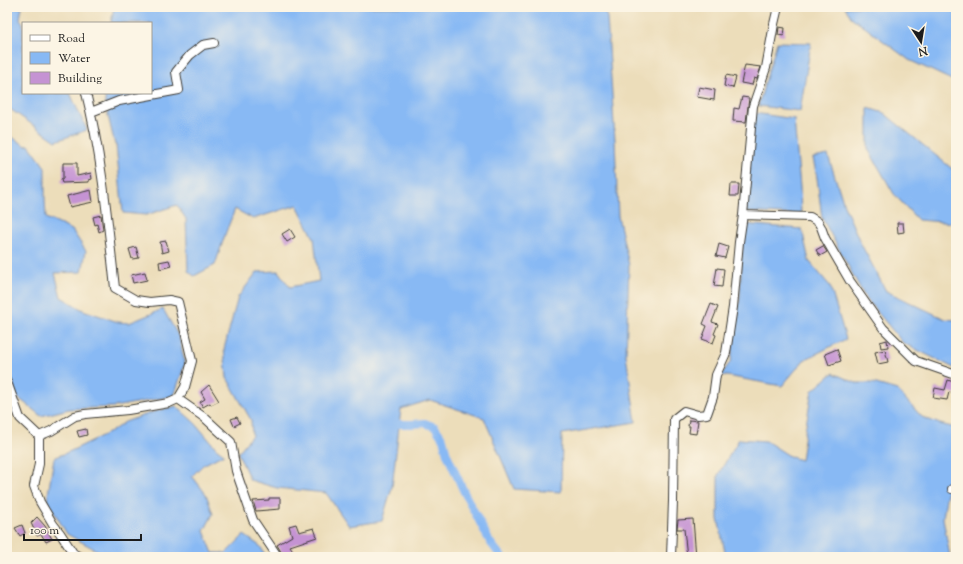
<svg xmlns="http://www.w3.org/2000/svg" width="963" height="564" font-family="'Sorts Mill Goudy',serif">
  <style>
    .water { fill: #88b9f4; stroke: #526a88 }
    .lines { fill: none; stroke-linecap: round; stroke-linejoin: round }
    .canal { stroke: #88b9f4; stroke-width: 8 }
    .building { fill: #c593d3 }
    .street-casing { stroke: #3b3934; stroke-width: 10 }
    .street { stroke: #fff; stroke-width: 8 }
  </style>
  <rect width="100%" height="100%" fill="#fcf5e5"/>
  <filter id="ink" filterUnits="userSpaceOnUse"><feTurbulence type="fractalNoise" baseFrequency=".025" numOctaves="2"/><feDisplacementMap in="SourceGraphic" scale="8" xChannelSelector="R" yChannelSelector="G"/><feConvolveMatrix kernelMatrix="1 2 1 2 8 2 1 2 1" color-interpolation-filters="sRGB"/></filter>
  <filter id="wash" filterUnits="userSpaceOnUse"><feTurbulence type="fractalNoise" baseFrequency=".012" numOctaves="4" result="noise"/><feDisplacementMap in="SourceGraphic" scale="16" xChannelSelector="R" yChannelSelector="G"/><feGaussianBlur stdDeviation="0.9" result="paint"/><feColorMatrix in="noise" values="0 0 0 0 0 0 0 0 0 0 0 0 0 0 0 0 0 1.4 0 .05"/><feComposite in="paint" operator="in"/></filter>
  <g filter="url(#wash)">
    <rect width="100%" height="100%" fill="#ecddba"/>
    <path class="water" d="M7 7H22L20 19 23 23V93H70L87 130 56 141 7 107Z
      M114 7H602L607 17 615 140 618 216 629 265 626 355 636 422 562 434 561 492 514 489 484 418 430 400 401 409 392 487 382 521 349 526 326 493 277 488 250 480 238 453 252 435 251 420 227 378 224 349 238 297 257 272 278 271 290 287 319 281 314 238 297 205 253 219 235 209 226 232 215 265 194 276 188 271 186 219 177 205 146 215 123 213 116 145H115L105 103V93H151V23H111Z
      M845 7H956V82L909 60 851 17Z
      M777 42 811 43 800 111 758 106Z
      M868 108 884 113 956 172V223L918 220 894 194 868 149Z
      M754 113 794 119 800 187 801 215 745 212Z
      M7 134 26 146 29 145 45 167V200L46 218 72 230 86 251 82 272 55 273 61 297 83 310 118 322 129 323 163 309 179 337 185 364 174 396 114 407 69 409 41 416 16 396 7 356Z
      M828 155 844 205 860 242 886 291 945 319 956 320V369L903 343 865 297 822 218 817 178 813 158Z
      M743 224 802 229 809 261 830 286 846 339 804 360 782 386 721 375 731 361 740 297Z
      M833 373 856 383H873L897 390 922 417 940 424 956 428V470L951 476 946 498 943 518 950 557H726L718 519V475L739 439 766 441 791 457 801 460 806 425 812 391Z
      M176 406 195 423 216 448 224 454 203 465 192 476 206 494 213 514 204 531 213 553H226L244 535 260 546 266 556 109 557 67 534 47 500 54 458 73 450 112 431 125 422 153 412Z"/>
    <g class="lines">
      <path class="canal" d="M390 429 396 424H412L425 423 435 427 443 439 447 454 464 492 490 542 500 555 502 557"/>
    </g>
    <g id="blocks">
      <path class="building" d="M779 27 785 28 784 36 778 35Z
        M745 65 761 67 757 79 754 78 752 85 741 83Z
        M726 75 736 77 733 88 724 86Z
        M699 87 715 90 714 100 697 97Z
        M742 97 749 98 746 122 733 121 734 108 739 109Z
        M63 163H77V176L91 173 92 179 89 180V182L62 183 61 180 63 179Z
        M731 184H739L738 196H730Z
        M91 190 93 202 70 207 67 196Z
        M101 215 103 230 99 232 97 224 95 225 93 217Z
        M897 223H903L904 232 898 233Z
        M290 229 295 237 287 242 282 234Z
        M166 241 169 251 162 253 160 242Z
        M719 244 728 247 725 258 716 256Z
        M823 246 827 252 820 256 816 250Z
        M136 247 139 258 132 259 129 249Z
        M169 260 171 266 160 269 159 262Z
        M717 268 724 269 722 287 714 286Z
        M145 272 147 280 133 283 131 275Z
        M711 304 718 307 712 322 718 324 714 334 716 335 713 343 702 339 707 326 703 324Z
        M887 340 888 347 881 348 880 342Z
        M837 349 841 361 829 365 825 354Z
        M885 350 888 362 878 364 875 352Z
        M948 380 956 383V394L949 392 947 400 933 398 935 388 945 390Z
        M209 385 219 401 211 405 210 403 203 407 200 402 205 399 201 392Z
        M237 417 240 423 234 426 231 419Z
        M689 420 698 421 696 434 689 433 690 426H688Z
        M86 429 87 435 79 437 77 431Z
        M269 498H280V509L256 511 253 501 269 500Z
        M37 517 45 526 52 539 46 542 41 534 37 536 31 523Z
        M693 519 696 557H687L684 529H677L678 520Z
        M296 524 299 532 314 528 317 537 290 546 294 552 284 557 277 545 292 536 289 526Z
        M22 525 25 533 20 536 15 528Z"/>
    </g>
  </g>
  <g filter="url(#ink)">
    <use href="#blocks" fill-opacity="0" stroke="#3b3934" stroke-width="1"/>
    <g class="lines">
      <g class="street-casing">
        <path id="street" d="M91 112 119 101 179 90 176 72 190 55 203 45 214 43
          M743 215 810 217 818 222 821 227 825 238 850 281 883 328 916 361 956 375
          M7 382 20 418 39 436 51 431 75 416 85 414 128 410 169 403 178 399 185 387 192 361 178 302 169 300 150 302 136 300 115 288C108 224 102 156 86 93
          M178 399 205 418 231 442 236 471 253 520 278 557
          M39 436V464L34 486 40 502 53 524 60 533 73 553 80 557
          M952 489 956 490
          M671 557 673 501 674 419 684 411 698 415 707 414 713 397 716 375 726 353 733 307 739 242 743 215 753 106 766 68 774 24 778 7"/>
      </g>
      <use href="#street" class="street"/>
    </g>
  </g>
  <rect width="963" height="564" fill="none" stroke="#fcf5e5" stroke-width="24"/>
  <rect x="22" y="22" width="130" height="72" fill="#fcf5e5" stroke="#a29e95"/>
  <rect x="30" y="35" width="20" height="6" fill="#ffffff" stroke="#a29e95"/>
  <text x="58" y="42" font-size="12" fill="#1c1c1c">Road</text>
  <rect x="30" y="52" width="20" height="12" fill="#88b9f4" stroke="#a29e95"/>
  <text x="58" y="62" font-size="12" fill="#1c1c1c">Water</text>
  <rect x="30" y="72" width="20" height="12" fill="#c593d3" stroke="#a29e95"/>
  <text x="58" y="82" font-size="12" fill="#1c1c1c">Building</text>
  <g transform="translate(921 42) rotate(168)" stroke="#fcf5e5" stroke-width="3" paint-order="stroke">
  <path d="M0-3L7 15L0 10L-7 15Z" fill="#1c1c1c"/>
  <text y="-6" font-size="11" font-weight="bold" text-anchor="middle" fill="#1c1c1c">N</text>
  </g>
  <path d="M24 534v6h117v-6" fill="none" stroke="#1c1c1c" stroke-width="2"/>
  <text x="30" y="534" font-size="12" fill="#1c1c1c" stroke="#fcf5e5" stroke-width="3" paint-order="stroke">100 m</text>
</svg>
